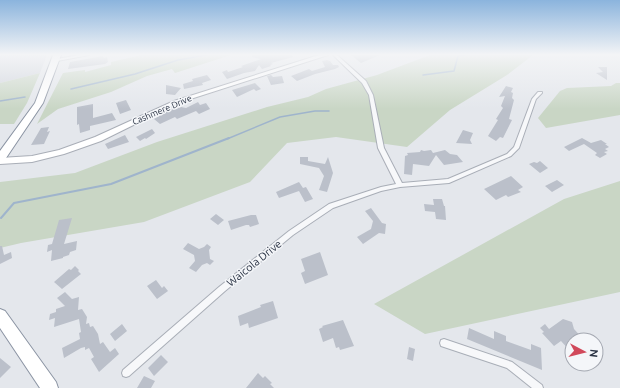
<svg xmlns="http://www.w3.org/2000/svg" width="620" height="388" font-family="Ubuntu,sans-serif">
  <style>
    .built { fill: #d2d6de }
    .green { fill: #c9d6c5 }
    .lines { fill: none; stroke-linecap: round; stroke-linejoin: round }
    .stream-far1 { stroke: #9fb4cc; stroke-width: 1.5 }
    .stream { stroke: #9fb4cc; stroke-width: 2 }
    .building { fill: #bbc0ca }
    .street-casing { stroke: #a9aeb7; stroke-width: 2 }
    .secondary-casing { stroke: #a9aeb7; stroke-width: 2 }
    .highway-casing { stroke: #8b94a3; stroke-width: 2 }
    .street { fill: #f7f8fa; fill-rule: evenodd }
    .secondary { fill: #fff; fill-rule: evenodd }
    .highway { fill: #fff; fill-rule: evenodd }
    .labels { text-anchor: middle; stroke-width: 3; stroke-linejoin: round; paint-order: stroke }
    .far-street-label { font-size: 9px; fill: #2b3445; stroke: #f4f6f9 }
    .street-label { font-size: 11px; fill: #2b3445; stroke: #f4f6f9 }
  </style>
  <rect width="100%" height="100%" fill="#e4e7ec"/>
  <path class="built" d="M0 55H47L40 73 0 83Z"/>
  <path class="green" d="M141 55H231L175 73 172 69 147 76 111 92 58 109 37 124 63 73 85 70V72L111 65V62Z
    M430 55H533L507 75 450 110 407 147 336 137 287 143 250 182 144 222 21 243 0 248V182L75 173 157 142 267 107 308 97 326 89 377 75Z
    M40 73 27 103 14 124H0V83Z
    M616 83H620V115L546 128 538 118 560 91 567 88 611 86Z
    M620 181V292L425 334 374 304 564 199Z"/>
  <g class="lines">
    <path class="stream-far1" d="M423 75 454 71 458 56 465 55
      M71 89 135 74 178 60 206 55
      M0 101 25 97
      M227 139 280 117 315 111H329"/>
    <path class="stream" d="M1 218 14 203 111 184 229 138"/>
  </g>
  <path class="building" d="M252 55H292L293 57 271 63 273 64 270 65 271 66 262 69 259 65 255 71 244 73 227 79 222 72 227 70 228 72 243 67 241 66 261 59 252 57Z
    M351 55H380L361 63Z
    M103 56 104 58 107 57 108 62 105 64 68 69 70 62Z
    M327 60 330 61 333 65H338L339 67 335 69 315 74 297 81 291 76 309 69 312 71 325 67 322 61Z
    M598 67H607V80L596 73 603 72Z
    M207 75 211 80 202 83 203 85 184 89 183 84 193 81 192 79Z
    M271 75 273 77 282 76 284 83 271 85 267 76Z
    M255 83 261 89 256 91 254 89 237 97 232 90Z
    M166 85 181 88 175 95 166 94Z
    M506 86 513 88 511 92 513 93 512 98 514 100 509 119 512 120 503 138 500 137 496 141 488 136 498 120 496 119 503 108 501 106 505 96 499 97Z
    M126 100 131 110 120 114 116 103Z
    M198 102 200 105 206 103 210 109 199 114 196 111 177 119 175 117 160 124 154 119 175 107 176 109 181 107 186 108Z
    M93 104V118L112 113 116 120 90 126V130L80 133 79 124 77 125V107Z
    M49 127 47 132 50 131 44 144 31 145 41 128Z
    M152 129 155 133 146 139 145 138 140 141 136 137Z
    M463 130 473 133 470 140 472 144 456 143Z
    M125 135 129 142 108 149 105 144Z
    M582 138 591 143 601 140 607 144H605L609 147 605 149 608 151 604 152 607 154 600 158 595 155 597 153 584 144 569 151 564 147Z
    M421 150 424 151 431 150 433 153 445 150 450 154 457 155 463 162 444 165 436 155 429 166 413 164 412 175 404 174 405 156 408 155 407 153 420 152Z
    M300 157H308V161L325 164 328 157 333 173 327 192 319 190 324 176 319 168 300 164Z
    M540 161 548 168 540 173 529 164 534 162 537 163Z
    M511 176 523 187 518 190 521 192 508 197 506 195 496 200 484 189Z
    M557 180 564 185 552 192 545 186Z
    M299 182 303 188 306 187 313 199 305 202 299 191 279 198 276 192Z
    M433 199H442L444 206H445L446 220 436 219 435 212 425 211 424 204 434 205Z
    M371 208 382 223 386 224 385 234 379 233 363 244 357 237 371 229 373 221 365 211Z
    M216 214 224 220 218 225 210 219Z
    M251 215H256L259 224 250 227 249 225H246L231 230 228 221Z
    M72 218 64 244 77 241 76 250 70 252 69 255 63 257V258L51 261 52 250 47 252 48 245 52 244 59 220Z
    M188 243 199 249 204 247 207 244 211 247 209 250 210 259 214 261 210 265 207 263 202 265 196 272 189 268 195 261 194 255 183 249Z
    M0 246H2L4 255 11 252 12 258 0 264Z
    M320 252 328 275 305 284 301 273 305 271 301 259Z
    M75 266 79 270 78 271 81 274 62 289 54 282 69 269 71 270Z
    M156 280 162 288 164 286 168 291 157 299 147 286Z
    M65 292 72 299 79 297 78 310 82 309 87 317 86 324 89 323 90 327 93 326 98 334 100 344 103 342 110 352 115 348 119 354 99 372 91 359 94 357 89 348 85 350V347L81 348 64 358 62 348 80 339 79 333 81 332 79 319 54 327 55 318 49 320 50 314 56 312V309L65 306 57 298Z
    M273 301 278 318 249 328 248 323 240 326 238 316 261 307 260 305Z
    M563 319 572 322 574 329 584 340H572V353L561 341 554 346 542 333 544 332 540 328 545 324 549 329Z
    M343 320 354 346 340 350 339 347 336 348 333 338 323 342 319 329 323 327 322 326Z
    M122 324 127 331 115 341 110 334Z
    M469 328 494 339V331L506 336V341L531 350V344L541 348 542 370 467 339Z
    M409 347 415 349 413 361 407 359Z
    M161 355 168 362 154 376 148 368Z
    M0 358 11 367 0 378Z
    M258 373 263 378 265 376 272 383 270 384 274 388H246Z
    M144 376 155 381 151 388H137Z"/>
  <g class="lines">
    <g class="street-casing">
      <path id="street" d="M79 55H89L57 61 55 60 57 59Z
        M333 55H337L366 81 373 95 384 148 402 183 448 179 507 154 514 147 532 99 538 92H542V93L536 99 519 148 511 156 449 183 400 187 381 191 333 208 293 235 225 291 129 376 126 377 123 376 122 373 123 370 219 287 289 231 329 204 381 187 396 184 378 148 369 95 362 83Z
        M444 339 512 362 542 385 543 388H532L507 368 441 346 440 343 441 340Z"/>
    </g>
    <g class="secondary-casing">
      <path id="secondary" d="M319 55H328L178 103 101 141 64 154 32 162 0 164V158L32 156 59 150 95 137 174 101Z"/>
    </g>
    <g class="highway-casing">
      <path id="highway" d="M53 55H61L43 103 4 161 0 162V151L35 103Z
        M0 309 5 311 56 382 58 388H40L0 328Z"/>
    </g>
    <use href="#street" class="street"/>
    <use href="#secondary" class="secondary"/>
    <use href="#highway" class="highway"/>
  </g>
  <linearGradient id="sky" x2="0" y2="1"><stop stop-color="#8bb4dd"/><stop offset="0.5" stop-color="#f3f4f6"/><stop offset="1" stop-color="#f3f4f6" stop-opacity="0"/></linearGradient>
  <rect width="620" height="109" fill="url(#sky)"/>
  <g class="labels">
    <g class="far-street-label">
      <text transform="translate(162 110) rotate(-23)" y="3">Cashmere Drive</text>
    </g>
    <g class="street-label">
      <text transform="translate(254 263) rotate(-39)" y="4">Waicola Drive</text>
    </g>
  </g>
  <g transform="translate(584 352) rotate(97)"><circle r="19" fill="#f4f6f9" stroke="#a4a8b1"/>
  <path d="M0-3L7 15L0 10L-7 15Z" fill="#d1495b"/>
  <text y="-6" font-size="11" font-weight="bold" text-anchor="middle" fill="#2b3445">N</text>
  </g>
</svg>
